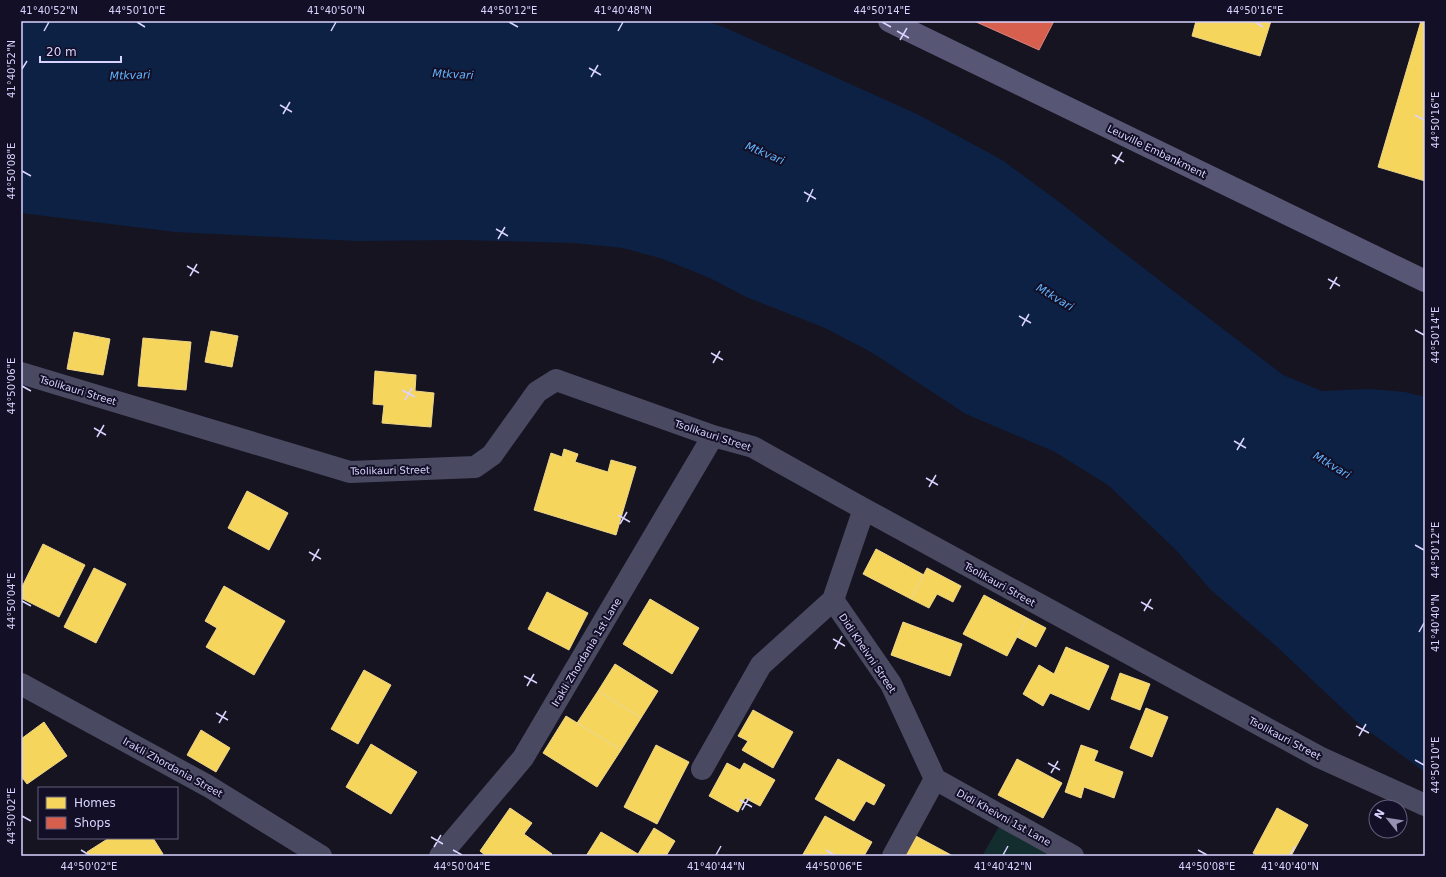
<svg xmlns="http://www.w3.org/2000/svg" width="1446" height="877" font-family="'DejaVu Sans',sans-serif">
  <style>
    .green { fill: #132c2d }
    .water { fill: #0d2144 }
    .homes { fill: #f6d55c; stroke: #edd58d }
    .shops { fill: #d6604d; stroke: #d78382 }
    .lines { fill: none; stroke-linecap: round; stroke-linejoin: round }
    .minor { stroke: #4a4962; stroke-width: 22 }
    .secondary { stroke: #575674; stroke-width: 22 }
    .ticks { fill: none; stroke: #d9d4ff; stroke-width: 1.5 }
    .labels { text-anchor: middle; stroke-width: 4; stroke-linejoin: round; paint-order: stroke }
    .street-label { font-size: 10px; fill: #d9d4ff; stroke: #130f26 }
    .water-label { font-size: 11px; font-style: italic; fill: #62b6ff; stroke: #130f26 }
    .neatline { fill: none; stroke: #d9d4ff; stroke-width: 1.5 }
    .ticks-label { font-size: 10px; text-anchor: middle; fill: #d9d4ff }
  </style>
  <rect width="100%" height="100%" fill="#161421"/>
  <path class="green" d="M1001 823 1056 856H982Z"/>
  <path class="water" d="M21 21H706L726 28 919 115 1002 160 1062 204 1111 243 1283 375 1322 391 1369 389 1405 392 1425 397V772L1359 724 1276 646 1210 589 1175 549 1108 485 1055 452 966 414 871 352 825 328 746 297 712 279 663 259 623 248 574 243 461 240 356 241 175 232 21 213Z"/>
  <path class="homes" d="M1196 21H1271L1260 56 1192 36Z
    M1421 21H1425V181L1378 167Z
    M211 331 238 336 232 367 205 362Z
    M74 332 110 339 103 375 67 369Z
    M143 338 191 342 186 390 138 386Z
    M375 371 416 375 415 391 434 393 431 427 382 423 384 405 373 404Z
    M564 449 578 454 575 462 608 472 611 460 636 467 616 535 534 510 551 453 562 457Z
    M247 491 288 513 269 550 228 528Z
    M43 544 85 565 59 617 21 598V589Z
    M876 549 924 575 911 599 863 574Z
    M94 568 126 584 96 643 64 627Z
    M927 568 961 586 953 602 937 594 929 608 911 599Z
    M224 586 285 621 254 675 206 647 217 628 205 621Z
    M547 592 588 613 569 650 528 629Z
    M984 595 1027 618 1007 656 963 634Z
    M650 599 699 628 672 674 623 644Z
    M1027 618 1046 628 1036 647 1017 637Z
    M903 622 962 644 950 676 891 655Z
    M1066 647 1109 666 1089 710 1050 693 1043 706 1023 694 1039 665 1054 674Z
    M615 664 658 691 641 718 598 691Z
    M364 670 391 685 358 744 331 729Z
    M1120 673 1150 684 1140 710 1111 699Z
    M598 691 641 718 621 750 577 723Z
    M1146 708 1168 717 1152 757 1130 748Z
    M753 710 793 732 773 768 742 750 748 741 738 736Z
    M566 716 621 750 597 787 543 753Z
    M44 722 67 756 27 784 21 776V739Z
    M201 730 230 748 216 772 187 755Z
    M371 744 417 772 391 814 346 787Z
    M656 745 689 762 657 824 624 807Z
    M1081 745 1098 751 1094 761 1123 772 1114 798 1084 787 1081 798 1065 792Z
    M838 759 885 785 874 805 866 801 854 821 815 799Z
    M1017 759 1062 783 1043 818 998 795Z
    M727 763 740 770 744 763 775 780 760 806 745 798 738 812 709 796Z
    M510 808 532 823 524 834 552 854 550 856H486L480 851Z
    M1277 808 1308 825 1291 856H1258L1253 853Z
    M825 816 872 842 864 856H802Z
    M654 828 675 841 666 856H586L601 832 638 854Z
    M914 835 953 856H903Z
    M109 838H153L163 854 160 856H89L87 852Z"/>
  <path class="shops" d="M974 21H1054L1039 50Z"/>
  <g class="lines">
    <path class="minor" d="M21 373 350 472 475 467 492 455 537 392 556 380 713 436 753 447 864 509 1319 757 1425 805
      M864 509 833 600 891 684 935 779
      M21 684 208 786 321 856
      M702 769 761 665 833 600
      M935 779 1073 856
      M440 856 523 758 713 436
      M893 856 935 779"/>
    <path class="secondary" d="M889 21 1425 281"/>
  </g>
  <path class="ticks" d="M137 22 145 27M509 22 518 27M882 22 891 27M1255 22 1263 27M44 31 49 22M331 31 336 22M618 31 623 22M897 31 909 38M900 40 907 28M589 68 601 75M22 69 27 61M591 77 598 65M280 105 292 112M283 114 290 102M1415 115 1424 120M1112 155 1124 162M1115 164 1122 152M22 171 31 176M804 192 816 199M807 202 813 189M496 229 508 236M498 239 505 227M187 266 199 273M190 276 197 264M1328 279 1340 286M1330 289 1337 277M1019 316 1031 323M1022 326 1029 314M1415 330 1424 335M711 353 723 360M713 363 720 351M22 386 31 391M402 390 415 397M405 400 412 388M94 428 106 435M97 437 104 425M1234 441 1246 448M1237 450 1244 438M926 478 938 485M929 487 936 475M618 515 630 522M620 524 627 512M1415 545 1424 550M309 552 321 559M312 561 319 549M22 601 31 606M1141 602 1153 609M1144 611 1151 599M1419 632 1424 623M833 639 845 646M835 649 842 636M524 676 537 683M527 686 534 674M216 713 228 720M219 723 226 711M1356 726 1369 733M1359 736 1366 724M1415 760 1424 765M1048 763 1060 770M1051 773 1058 761M740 800 752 807M742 810 749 798M22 816 31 821M431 837 443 844M434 847 441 835M81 850 89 855M453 850 462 855M826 850 834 855M1198 850 1207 855M716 855 721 846M1003 855 1008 846M1290 855 1295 846"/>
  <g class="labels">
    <g class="street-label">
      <text transform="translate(1157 151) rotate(26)" y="4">Leuville Embankment</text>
      <text transform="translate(78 390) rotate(17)" y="4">Tsolikauri Street</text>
      <text transform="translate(713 435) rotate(18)" y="4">Tsolikauri Street</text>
      <text transform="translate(390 470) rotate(-1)" y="4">Tsolikauri Street</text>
      <text transform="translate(1000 584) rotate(29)" y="4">Tsolikauri Street</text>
      <text transform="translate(586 652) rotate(-59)" y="4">Irakli Zhordania 1st Lane</text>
      <text transform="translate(868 653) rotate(56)" y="4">Didi Kheivni Street</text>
      <text transform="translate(1285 738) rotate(28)" y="4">Tsolikauri Street</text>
      <text transform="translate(173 767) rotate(29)" y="4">Irakli Zhordania Street</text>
      <text transform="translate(1004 817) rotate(29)" y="4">Didi Kheivni 1st Lane</text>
    </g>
    <g class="water-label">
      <text transform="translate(453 74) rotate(3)" y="4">Mtkvari</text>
      <text transform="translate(130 75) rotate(-2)" y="4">Mtkvari</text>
      <text transform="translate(765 153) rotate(23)" y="4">Mtkvari</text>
      <text transform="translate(1055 297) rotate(31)" y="4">Mtkvari</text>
      <text transform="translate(1332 465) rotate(31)" y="4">Mtkvari</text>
    </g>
  </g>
  <rect width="1446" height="877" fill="none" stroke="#130f26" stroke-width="44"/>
  <rect x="38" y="787" width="140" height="52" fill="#130f26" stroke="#625e7d"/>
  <rect x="46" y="797" width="20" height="12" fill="#f6d55c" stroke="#625e7d"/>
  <text x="74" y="807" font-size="12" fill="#d9d4ff">Homes</text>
  <rect x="46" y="817" width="20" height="12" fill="#d6604d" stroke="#625e7d"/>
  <text x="74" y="827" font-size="12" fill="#d9d4ff">Shops</text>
  <g transform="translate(1388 819) rotate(300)"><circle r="19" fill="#130f26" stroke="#625e7d"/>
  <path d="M0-3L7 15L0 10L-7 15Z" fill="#9591b1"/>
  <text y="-6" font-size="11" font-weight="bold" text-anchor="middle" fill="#d9d4ff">N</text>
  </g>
  <path d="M40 56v6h81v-6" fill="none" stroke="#d9d4ff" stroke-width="2"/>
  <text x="46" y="56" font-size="12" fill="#d9d4ff" stroke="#130f26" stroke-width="3" paint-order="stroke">20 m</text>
  <rect x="22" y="22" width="1402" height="833" class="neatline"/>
  <g class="ticks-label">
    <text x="49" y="14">41°40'52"N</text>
    <text x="137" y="14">44°50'10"E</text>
    <text x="336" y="14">41°40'50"N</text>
    <text x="509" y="14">44°50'12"E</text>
    <text x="623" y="14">41°40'48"N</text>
    <text x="882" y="14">44°50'14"E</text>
    <text x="1255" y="14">44°50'16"E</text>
    <text transform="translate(11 69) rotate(-90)" y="4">41°40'52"N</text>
    <text transform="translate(1435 120) rotate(-90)" y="4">44°50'16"E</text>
    <text transform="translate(11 171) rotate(-90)" y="4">44°50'08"E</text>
    <text transform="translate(1435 335) rotate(-90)" y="4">44°50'14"E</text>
    <text transform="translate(11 386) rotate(-90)" y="4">44°50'06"E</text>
    <text transform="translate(1435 550) rotate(-90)" y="4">44°50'12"E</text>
    <text transform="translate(11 601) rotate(-90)" y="4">44°50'04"E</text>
    <text transform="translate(1435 623) rotate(-90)" y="4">41°40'40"N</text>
    <text transform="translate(1435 765) rotate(-90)" y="4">44°50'10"E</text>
    <text transform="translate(11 816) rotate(-90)" y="4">44°50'02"E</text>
    <text x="89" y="870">44°50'02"E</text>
    <text x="462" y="870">44°50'04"E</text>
    <text x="716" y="870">41°40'44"N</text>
    <text x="834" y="870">44°50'06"E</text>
    <text x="1003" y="870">41°40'42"N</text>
    <text x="1207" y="870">44°50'08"E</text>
    <text x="1290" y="870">41°40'40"N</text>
  </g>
</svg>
